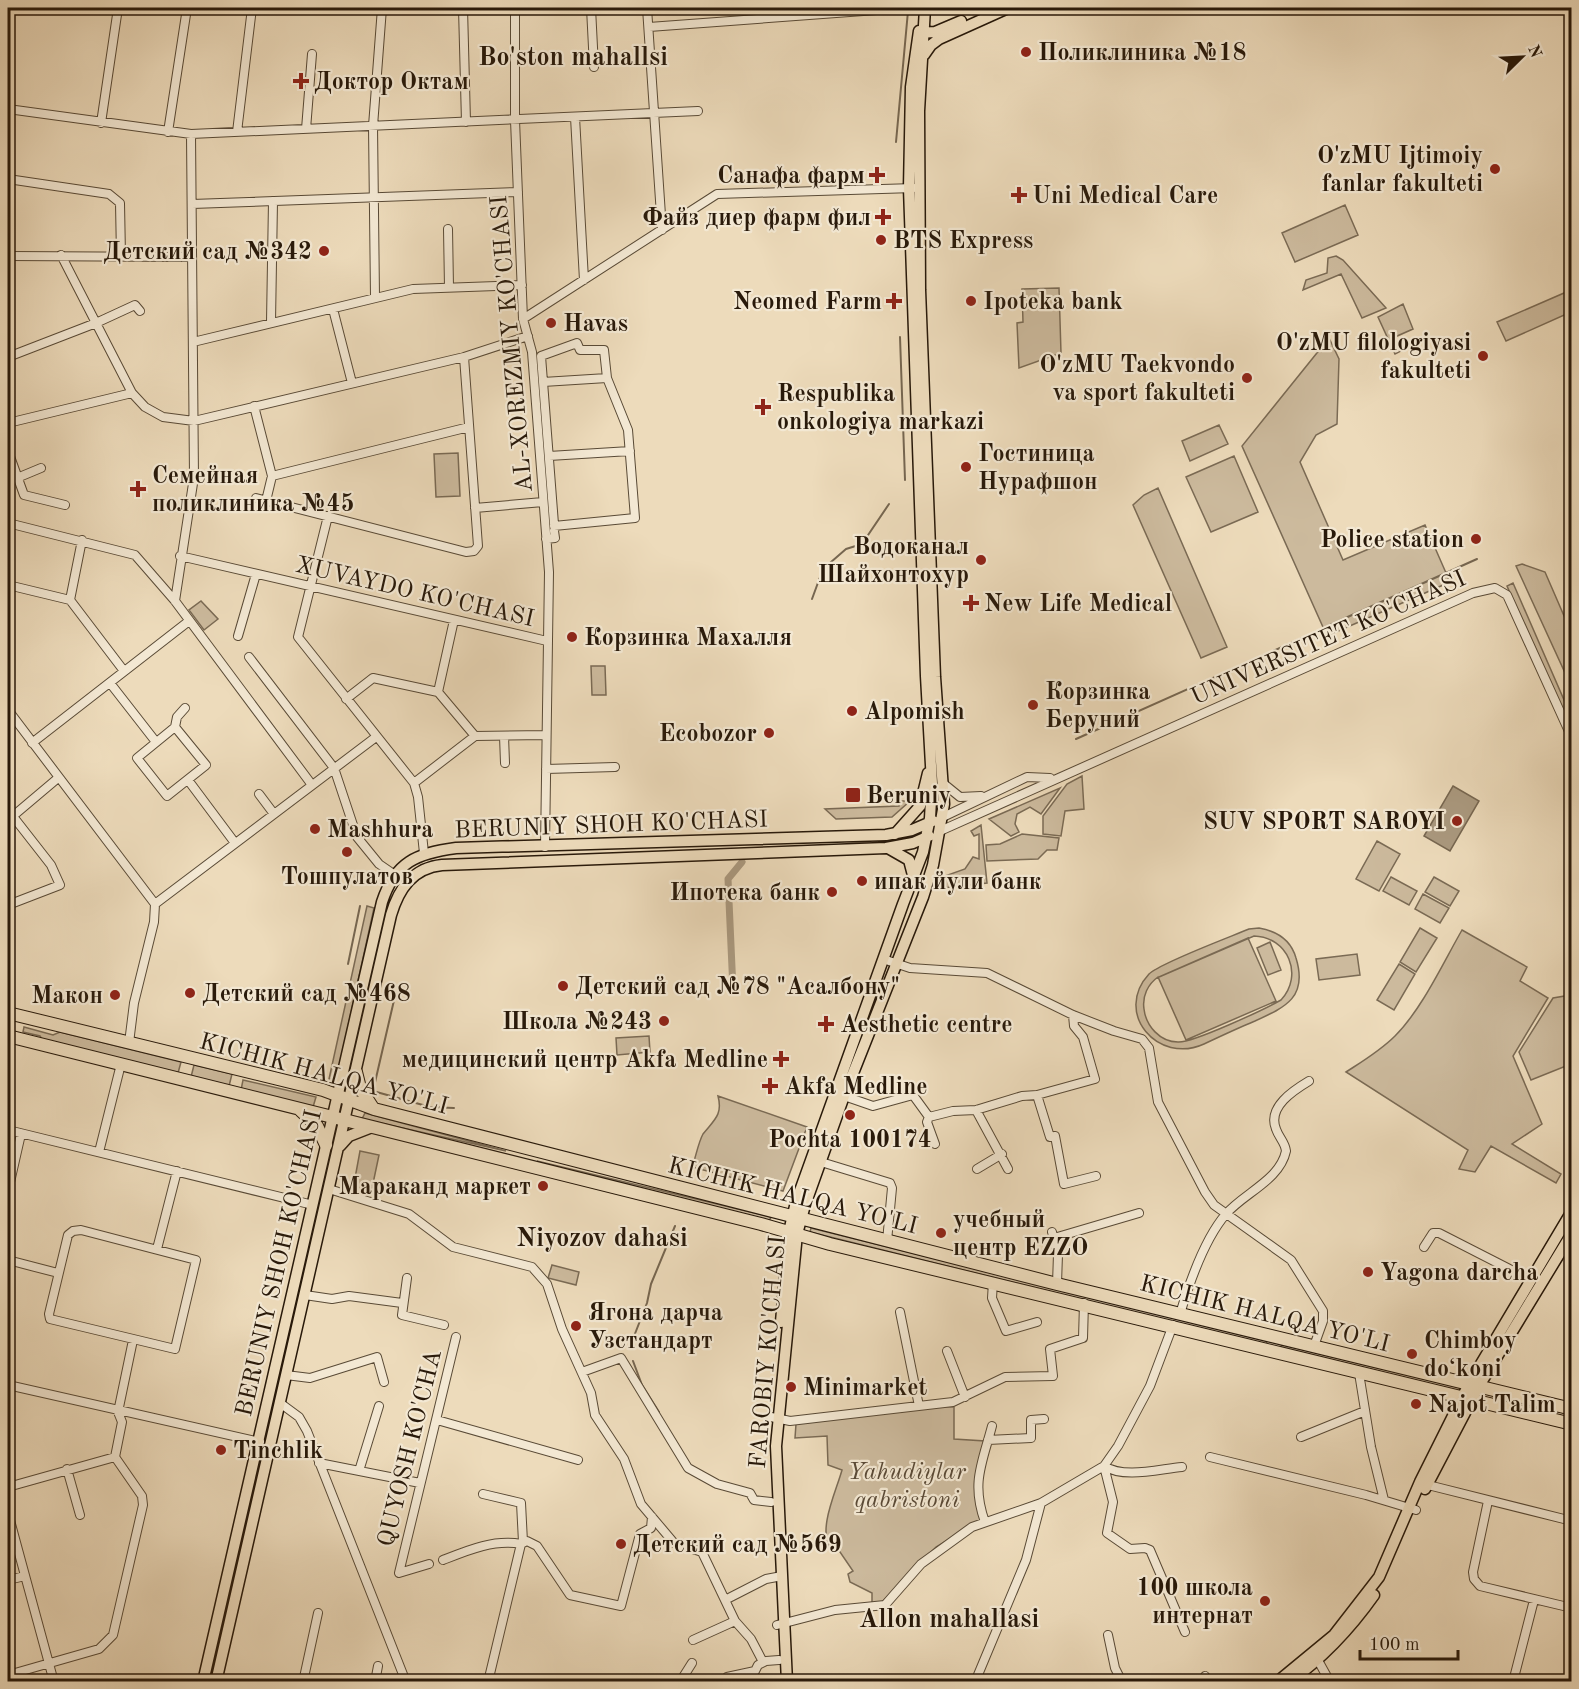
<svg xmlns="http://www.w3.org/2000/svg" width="1579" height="1689" font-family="'Old Standard TT',serif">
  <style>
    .green { fill: #ccba9d; stroke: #7a6a54; stroke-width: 1.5; fill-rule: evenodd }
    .water { fill: #aa997f; stroke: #766650; stroke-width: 1.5 }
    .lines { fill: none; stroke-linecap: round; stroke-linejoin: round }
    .stream { stroke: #766650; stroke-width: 2 }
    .canal { stroke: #aa997f; stroke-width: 7 }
    .minor-casing { stroke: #594a36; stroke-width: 10 }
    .major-casing { stroke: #28190a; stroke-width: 13 }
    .highway-casing { stroke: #28190a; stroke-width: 14 }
    .minor { stroke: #f3e8d3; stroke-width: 8 }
    .major { stroke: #eddbbb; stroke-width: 10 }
    .highway { stroke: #eddbbb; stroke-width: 12 }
    .poi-dot { fill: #8f2418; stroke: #f3e8d3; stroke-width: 2 }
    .labels { text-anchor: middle; stroke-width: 4.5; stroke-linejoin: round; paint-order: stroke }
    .poi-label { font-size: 24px; font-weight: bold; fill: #28190a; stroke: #f3e8d3; text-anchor: start }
    .street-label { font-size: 24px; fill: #28190a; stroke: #f3e8d3 }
    .park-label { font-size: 24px; font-style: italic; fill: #594936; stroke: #f3e8d3 }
    .neighbourhood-label { font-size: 26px; font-weight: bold; fill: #28190a; stroke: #f3e8d3 }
  </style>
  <rect width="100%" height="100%" fill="#eddbbb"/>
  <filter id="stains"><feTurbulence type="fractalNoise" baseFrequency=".00333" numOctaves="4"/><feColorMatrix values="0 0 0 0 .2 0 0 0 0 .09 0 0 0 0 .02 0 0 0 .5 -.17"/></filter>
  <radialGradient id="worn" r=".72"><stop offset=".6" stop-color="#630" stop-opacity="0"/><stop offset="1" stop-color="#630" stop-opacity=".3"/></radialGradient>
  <path class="green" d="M1345 205 1358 235 1295 262 1282 233Z
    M1336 256 1343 260 1386 308 1362 318 1341 274 1303 290 1306 280 1327 273 1328 258Z
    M1059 288 1061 353 1019 368 1017 323 1023 322 1022 289Z
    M1571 290V312L1506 341 1497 322Z
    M1403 304 1413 329 1395 337 1401 351 1395 354 1378 317Z
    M1329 338 1339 359 1337 424 1316 435 1300 462 1343 560 1425 525 1450 582 1327 636 1242 446Z
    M1219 425 1228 444 1190 461 1182 441Z
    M458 453 460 496 436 497 434 454Z
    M1234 456 1258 512 1211 532 1186 477Z
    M1158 488 1227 647 1201 658 1133 505 1144 495Z
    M1522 564 1545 572 1571 632V673L1566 675 1516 566Z
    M1513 583 1571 716V732L1507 586Z
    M201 601 218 619 204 630 189 610Z
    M591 666H605L606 695H592Z
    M1082 776 1084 809 1065 811 1061 836 1043 834V816L1067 784Z
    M1060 788 1041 814 1030 807 1017 814 1015 824 1019 832 1011 836 989 819Z
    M900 801H910L892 817 836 819 825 809 899 806Z
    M981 825 987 883 943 888 945 876 965 869 973 857 979 859V834L974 836 971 831Z
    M1022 834 1059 838 1057 850H1047L1038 859 987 861 986 845 1000 844Z
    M1377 841 1400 854 1379 891 1356 879Z
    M1391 877 1417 891 1409 905 1383 891Z
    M1434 877 1459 891 1450 906 1425 892Z
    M1423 894 1449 908 1440 923 1415 909Z
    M367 906 374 908 336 1081 329 1079Z
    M1259 928C1276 931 1291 940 1296 958 1308 997 1286 1007 1255 1021 1238 1028 1221 1036 1204 1044 1158 1065 1113 1013 1149 974 1160 963 1230 937 1249 929ZM1254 936C1288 937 1304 975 1281 1000 1265 1009 1193 1043 1178 1042 1160 1042 1146 1026 1144 1009 1142 996 1148 984 1158 977L1186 1040 1276 1001 1248 938 1159 977Z
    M1420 928 1437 938 1416 972 1400 962Z
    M1462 930 1527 967 1520 981 1548 998 1513 1056 1542 1124 1512 1144 1561 1174 1556 1183 1491 1146 1475 1172 1459 1169 1468 1150 1346 1072C1363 1061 1380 1051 1395 1036 1422 1009 1443 963 1462 930Z
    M1270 942 1281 970 1268 975 1257 948Z
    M1357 954 1360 975 1319 980 1316 959Z
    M1399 964 1415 974 1394 1010 1377 1000Z
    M1571 995V1064L1531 1080 1519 1052 1553 998Z
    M24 1027 53 1035 60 1032 181 1062 178 1073 43 1041 40 1036 23 1032Z
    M649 1036 650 1052 617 1055 616 1038Z
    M194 1065 232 1074 229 1086 191 1077Z
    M243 1080 316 1097 313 1107 241 1090Z
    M718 1096 807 1127 783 1191 692 1167C696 1157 698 1143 703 1134 714 1120 723 1115 718 1096Z
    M365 1113 506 1151 362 1119Z
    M360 1151 379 1155 371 1193 353 1189Z
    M537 1161 771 1217 769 1221Z
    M811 1228 1267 1341 1266 1345 810 1232Z
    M552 1265 579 1272 576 1285 548 1278Z
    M1282 1343 1460 1387 1459 1391 1281 1347Z
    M938 1406 954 1407V1439L985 1441 976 1477 982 1519 936 1547 880 1604H872V1593L850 1582 848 1574 853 1571 838 1549 831 1550C817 1530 836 1492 842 1470L828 1465 827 1436 795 1438 796 1424Z"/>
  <path class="water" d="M1453 786 1479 801 1450 851 1424 836Z"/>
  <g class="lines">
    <path class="stream" d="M896 142 908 11
      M900 337 905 480
      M812 599 823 569 846 549 862 544 889 504
      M1323 628 1477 559
      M1076 739 1318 631
      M348 964 360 906
      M395 996 373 1091 430 1107 454 1108
      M629 1349 647 1303 651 1284 675 1226
      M633 1361 642 1385 659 1412"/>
    <path class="canal" d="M733 990 728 879 742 862"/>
    <g class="minor-casing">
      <path id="minor" d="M463 8 466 122
        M515 8V120L523 319 532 352 549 572 545 847
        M591 8 594 67
        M647 8 662 230
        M649 27 904 8
        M8 109 191 134 698 111
        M575 117 584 280
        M101 123 118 8
        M306 129 312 54
        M168 132 187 8
        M237 132 252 8
        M8 179 109 194 120 203 121 256
        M192 204 518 192
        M448 229 449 287
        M61 255 132 393 145 407 163 417 194 421 464 357 528 336
        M8 256 192 257
        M375 297 373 126 382 8
        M333 309 352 383
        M523 319 717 194 914 188
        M271 322 273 201
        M193 342 413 289 522 285
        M8 357 96 323 135 305 140 311
        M543 382 607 378
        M254 406 272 476
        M8 423 132 393
        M8 451 24 495 65 505
        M549 456 630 451
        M17 478 41 468
        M256 498 466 552 474 551 478 546 464 357
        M266 501 272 476 469 427
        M475 508 543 502
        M328 516 298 637 414 783 418 797 424 853
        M8 523 135 555 175 601 312 785
        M554 524 541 356 577 343 580 350H604L607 378 628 430 635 518 554 526
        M546 539 555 538 554 531
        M180 556 547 641
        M8 585 70 600 124 671
        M70 600 82 540
        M175 601 194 477 191 134
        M238 636 256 574
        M249 657 334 768 357 837 379 864 395 875
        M110 683 156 742
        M438 692 454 620
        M346 699 373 678 438 692 475 736
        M8 710 155 904 154 922 134 1003 129 1043
        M175 727 206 765 167 796 137 758Z
        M175 727 177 717 185 708
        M504 736 505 763
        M32 743 189 621
        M546 769 615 767
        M188 780 235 843
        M414 783 475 736 546 735
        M944 784 960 797 981 796
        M259 794 274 814
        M8 810 51 865 60 885 8 905
        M13 816 58 778
        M943 817 1027 777 1050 778
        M940 831 1473 593 1495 588 1507 595 1572 738
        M155 904 376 737
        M883 959 910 968 987 973 1073 1015 1114 1031 1142 1039 1149 1048 1158 1102 1205 1192 1214 1205 1291 1260 1323 1311V1321L1314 1346
        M1037 1095 1050 1137 1055 1136 1064 1184 1096 1176
        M844 1096 873 1106 913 1095 929 1117 927 1122 935 1144
        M976 1110 1008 1169
        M929 1117 953 1111 976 1110 1022 1096 1037 1095 1095 1079 1083 1037 1074 1026 1073 1015
        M8 1130 313 1205
        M99 1152 121 1064
        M821 1162 890 1183 892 1188 887 1241
        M977 1169 1002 1154
        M329 1189 409 1214 453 1247 532 1267 547 1284 562 1329 591 1393 595 1415 624 1459 641 1504 674 1543 702 1552 735 1621 751 1639 763 1662
        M8 1191 21 1134
        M81 1230 196 1260 175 1349 50 1319 49 1314 68 1235 73 1231Z
        M1052 1232 1058 1254 1057 1284
        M1054 1238 1139 1213
        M1424 1247 1433 1233H1439L1531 1280
        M157 1249 177 1171
        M8 1260 58 1273
        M407 1278 402 1315 444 1325
        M993 1282 992 1298 1006 1331 1037 1322
        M305 1295 332 1299 349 1296 402 1303
        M900 1312 919 1406
        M1180 1314C1189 1284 1205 1238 1226 1214 1244 1193 1280 1180 1286 1151 1285 1142 1279 1138 1276 1129 1267 1107 1294 1090 1309 1081
        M947 1351 965 1397
        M582 1372 621 1358 688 1468 717 1484 750 1493 754 1500 771 1502
        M1359 1373 1371 1447 1384 1500
        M286 1375 310 1378 377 1357 384 1382
        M8 1385 260 1442
        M280 1403 299 1417 307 1431 406 1682
        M771 1417 790 1421 953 1402 1005 1377 1053 1376 1050 1349 1083 1338 1084 1303
        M437 1420 578 1460
        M1301 1437 1365 1411
        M988 1440 1031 1438V1420L1044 1419
        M1210 1457 1366 1495 1416 1510
        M319 1463 420 1483
        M1104 1466 1113 1502 1107 1533 1130 1549 1145 1548 1150 1550 1185 1632
        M1104 1466C1124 1479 1159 1469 1182 1467
        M67 1469 80 1515
        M359 1471 379 1406
        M1424 1484 1572 1521
        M8 1487 115 1457
        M483 1494 521 1503 523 1542
        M1488 1501 1473 1572 1474 1579 1480 1586 1572 1608
        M8 1513 54 1682
        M985 1522C971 1483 982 1464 992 1426
        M443 1560C468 1550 494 1539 521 1544
        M429 1564 399 1573 456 1337
        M8 1580 25 1576
        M725 1600 766 1579 782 1576
        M777 1625 835 1610 885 1605 921 1564 972 1527 1041 1503 1104 1466 1118 1446 1150 1386 1173 1325
        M1108 1635 1115 1668 1122 1682
        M693 1640 735 1621
        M1315 1655 1330 1682
        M1515 1674 1534 1600
        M8 1675 99 1649 113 1635 143 1505 142 1496 115 1457 122 1422 118 1412 133 1340
        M1205 1676 1208 1682
        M727 1677 755 1671 758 1665 766 1661 779 1660
        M303 1682 318 1613
        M375 1682 378 1666
        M488 1682 521 1544 527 1541 537 1546 570 1595 621 1606 640 1534 651 1528 652 1517
        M680 1682 692 1663
        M975 1682 1026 1560 1041 1503"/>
    </g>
    <g class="major-casing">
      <path id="major" d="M919 33 935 32 961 21
        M924 55 931 45 939 39 1008 8
        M895 834 920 806 928 773
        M888 848 909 860 914 879
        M340 1146 349 1136 372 1127
        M781 1322 789 1232 796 1202 903 904 923 852 930 818 932 783 926 676 909 188 911 87 919 31
        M1425 1489 1479 1386 1572 1233
        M203 1682 382 902C395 862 417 853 456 848L886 835 912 830 933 821
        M216 1682 391 915C399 888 413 868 442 865L886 848 913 843 929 836
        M787 1682 776 1446 797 1234 805 1205 844 1096 923 897 933 865 944 804 935 677 920 290 919 111 925 8
        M1277 1682 1334 1635 1379 1577 1420 1482 1469 1384 1572 1211
        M1289 1682C1324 1657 1350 1629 1374 1595"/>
    </g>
    <g class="highway-casing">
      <path id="highway" d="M8 1013 323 1090 374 1109 1057 1284 1572 1409
        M8 1036 761 1224 830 1244 1572 1424
        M356 1072 360 1088 373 1108
        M300 1110 317 1126 326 1145"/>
    </g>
    <use href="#minor" class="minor"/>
    <use href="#major" class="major"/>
    <use href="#highway" class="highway"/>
  </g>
  <g class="poi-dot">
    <circle cx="1026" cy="52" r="6"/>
    <path d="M298 72h6v6h6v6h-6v6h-6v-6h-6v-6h6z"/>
    <circle cx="1495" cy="169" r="6"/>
    <path d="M874 166h6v6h6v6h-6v6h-6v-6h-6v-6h6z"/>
    <path d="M1016 186h6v6h6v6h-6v6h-6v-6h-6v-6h6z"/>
    <path d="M880 208h6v6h6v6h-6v6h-6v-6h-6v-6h6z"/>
    <circle cx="881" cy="240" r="6"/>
    <circle cx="324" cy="251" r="6"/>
    <path d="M891 292h6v6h6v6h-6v6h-6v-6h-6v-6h6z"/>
    <circle cx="971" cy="301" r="6"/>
    <circle cx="551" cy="323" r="6"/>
    <circle cx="1483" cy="356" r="6"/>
    <circle cx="1247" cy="378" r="6"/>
    <path d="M760 398h6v6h6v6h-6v6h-6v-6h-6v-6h6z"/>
    <circle cx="966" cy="467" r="6"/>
    <path d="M135 480h6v6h6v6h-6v6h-6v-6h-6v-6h6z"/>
    <circle cx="1476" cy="539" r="6"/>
    <circle cx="981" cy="560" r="6"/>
    <path d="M968 594h6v6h6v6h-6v6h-6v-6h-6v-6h6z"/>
    <circle cx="572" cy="637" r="6"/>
    <circle cx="1033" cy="705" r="6"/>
    <circle cx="852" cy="711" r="6"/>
    <circle cx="769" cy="733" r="6"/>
    <rect x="845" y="787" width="16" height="16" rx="3"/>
    <circle cx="1457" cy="821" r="6"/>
    <circle cx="315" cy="829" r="6"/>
    <circle cx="347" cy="852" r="6"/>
    <circle cx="862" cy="881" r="6"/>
    <circle cx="832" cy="892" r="6"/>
    <circle cx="563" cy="986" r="6"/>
    <circle cx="190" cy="993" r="6"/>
    <circle cx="115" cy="995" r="6"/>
    <circle cx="664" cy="1021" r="6"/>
    <path d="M823 1015h6v6h6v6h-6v6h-6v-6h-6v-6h6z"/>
    <path d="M778 1050h6v6h6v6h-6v6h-6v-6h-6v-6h6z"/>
    <path d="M767 1077h6v6h6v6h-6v6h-6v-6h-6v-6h6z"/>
    <circle cx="850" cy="1115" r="6"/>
    <circle cx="543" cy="1186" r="6"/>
    <circle cx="941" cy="1233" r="6"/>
    <circle cx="1368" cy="1272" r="6"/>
    <circle cx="576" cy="1326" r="6"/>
    <circle cx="1412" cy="1354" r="6"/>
    <circle cx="791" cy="1387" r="6"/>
    <circle cx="1416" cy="1404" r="6"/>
    <circle cx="221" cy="1450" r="6"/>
    <circle cx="621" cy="1544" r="6"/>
    <circle cx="1265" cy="1601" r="6"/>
  </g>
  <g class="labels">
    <g class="poi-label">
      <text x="1038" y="60">Поликлиника №18</text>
      <text x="314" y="89">Доктор Октам</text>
      <text x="1483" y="163" text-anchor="end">O'zMU Ijtimoiy<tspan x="1483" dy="28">fanlar fakulteti</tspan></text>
      <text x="865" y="183" text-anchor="end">Санафа фарм</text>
      <text x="1032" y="203">Uni Medical Care</text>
      <text x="871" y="225" text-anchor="end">Файз диер фарм фил</text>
      <text x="893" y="248">BTS Express</text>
      <text x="312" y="259" text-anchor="end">Детский сад №342</text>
      <text x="882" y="309" text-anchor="end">Neomed Farm</text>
      <text x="983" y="309">Ipoteka bank</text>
      <text x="563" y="331">Havas</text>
      <text x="1471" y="350" text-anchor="end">O'zMU filologiyasi<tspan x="1471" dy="28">fakulteti</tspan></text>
      <text x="1235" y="372" text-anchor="end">O'zMU Taekvondo<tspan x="1235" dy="28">va sport fakulteti</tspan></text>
      <text x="777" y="401">Respublika<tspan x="777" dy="28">onkologiya markazi</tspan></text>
      <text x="978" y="461">Гостиница<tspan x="978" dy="28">Нурафшон</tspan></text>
      <text x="152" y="483">Семейная<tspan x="152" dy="28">поликлиника №45</tspan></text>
      <text x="1464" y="547" text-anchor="end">Police station</text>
      <text x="969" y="554" text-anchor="end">Водоканал<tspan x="969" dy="28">Шайхонтохур</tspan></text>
      <text x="984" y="611">New Life Medical</text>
      <text x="584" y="645">Корзинка Махалля</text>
      <text x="1045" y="699">Корзинка<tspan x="1045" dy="28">Беруний</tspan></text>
      <text x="864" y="719">Alpomish</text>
      <text x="757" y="741" text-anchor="end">Ecobozor</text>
      <text x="866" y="803">Beruniy</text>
      <text x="1445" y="829" text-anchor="end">SUV SPORT SAROYI</text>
      <text x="327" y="837">Mashhura</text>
      <text x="347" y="884" text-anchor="middle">Тошпулатов</text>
      <text x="874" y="889">ипак йули банк</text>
      <text x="820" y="900" text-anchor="end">Ипотека банк</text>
      <text x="575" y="994">Детский сад №78 "Асалбону"</text>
      <text x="202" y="1001">Детский сад №468</text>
      <text x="103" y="1003" text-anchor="end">Макон</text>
      <text x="652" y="1029" text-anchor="end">Школа №243</text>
      <text x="840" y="1032">Aesthetic centre</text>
      <text x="768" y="1067" text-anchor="end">медицинский центр Akfa Medline</text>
      <text x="784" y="1094">Akfa Medline</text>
      <text x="850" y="1147" text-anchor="middle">Pochta 100174</text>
      <text x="531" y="1194" text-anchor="end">Мараканд маркет</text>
      <text x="953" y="1227">учебный<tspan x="953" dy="28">центр ЕZZO</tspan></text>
      <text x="1380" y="1280">Yagona darcha</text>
      <text x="588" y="1320">Ягона дарча<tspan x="588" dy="28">Узстандарт</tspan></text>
      <text x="1424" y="1348">Chimboy<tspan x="1424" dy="28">doʻkoni</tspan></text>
      <text x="803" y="1395">Minimarket</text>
      <text x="1428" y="1412">Najot Talim</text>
      <text x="233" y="1458">Tinchlik</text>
      <text x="633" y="1552">Детский сад №569</text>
      <text x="1253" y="1595" text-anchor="end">100 школа<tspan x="1253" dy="28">интернат</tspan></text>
    </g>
    <g class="street-label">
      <text transform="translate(511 344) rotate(-95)" y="8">AL-XOREZMIY KO'CHASI</text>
      <text transform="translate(415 591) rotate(13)" y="8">XUVAYDO KO'CHASI</text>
      <text transform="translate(1328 637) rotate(-24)" y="8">UNIVERSITET KO'CHASI</text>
      <text transform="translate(611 824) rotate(-2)" y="8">BERUNIY SHOH KO'CHASI</text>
      <text transform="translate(324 1073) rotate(15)" y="8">KICHIK HALQA YO'LI</text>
      <text transform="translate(793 1195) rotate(14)" y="8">KICHIK HALQA YO'LI</text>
      <text transform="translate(278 1263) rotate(-77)" y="8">BERUNIY SHOH KO'CHASI</text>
      <text transform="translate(1265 1313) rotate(14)" y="8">KICHIK HALQA YO'LI</text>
      <text transform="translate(767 1352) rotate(-85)" y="8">FAROBIY KO'CHASI</text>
      <text transform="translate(409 1448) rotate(-76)" y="8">QUYOSH KO'CHA</text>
    </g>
    <g class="park-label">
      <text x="907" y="1479">Yahudiylar<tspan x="907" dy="28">qabristoni</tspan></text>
    </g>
    <g class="neighbourhood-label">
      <text x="573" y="65">Bo'ston mahallsi</text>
      <text x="602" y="1246">Niyozov dahasi</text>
      <text x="949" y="1627">Allon mahallasi</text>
    </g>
  </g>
  <rect width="1579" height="1689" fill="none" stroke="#eddbbb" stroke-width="30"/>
  <rect x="9" y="9" width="1561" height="1671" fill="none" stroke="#28190a" stroke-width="3"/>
  <rect x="15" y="15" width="1549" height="1659" fill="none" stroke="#28190a" stroke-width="1.5"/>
  <g transform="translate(1522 57) rotate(66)" stroke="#f3e8d3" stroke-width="4.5" paint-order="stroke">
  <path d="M0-4.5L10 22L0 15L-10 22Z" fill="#28190a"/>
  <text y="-9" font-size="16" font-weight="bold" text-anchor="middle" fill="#28190a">N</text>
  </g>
  <path d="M1360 1650v9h98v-9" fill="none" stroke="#28190a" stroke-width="3"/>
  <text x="1369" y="1650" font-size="18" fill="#28190a" stroke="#f3e8d3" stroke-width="4.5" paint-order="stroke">100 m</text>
  <rect width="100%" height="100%" filter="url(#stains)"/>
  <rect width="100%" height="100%" fill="url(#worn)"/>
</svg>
